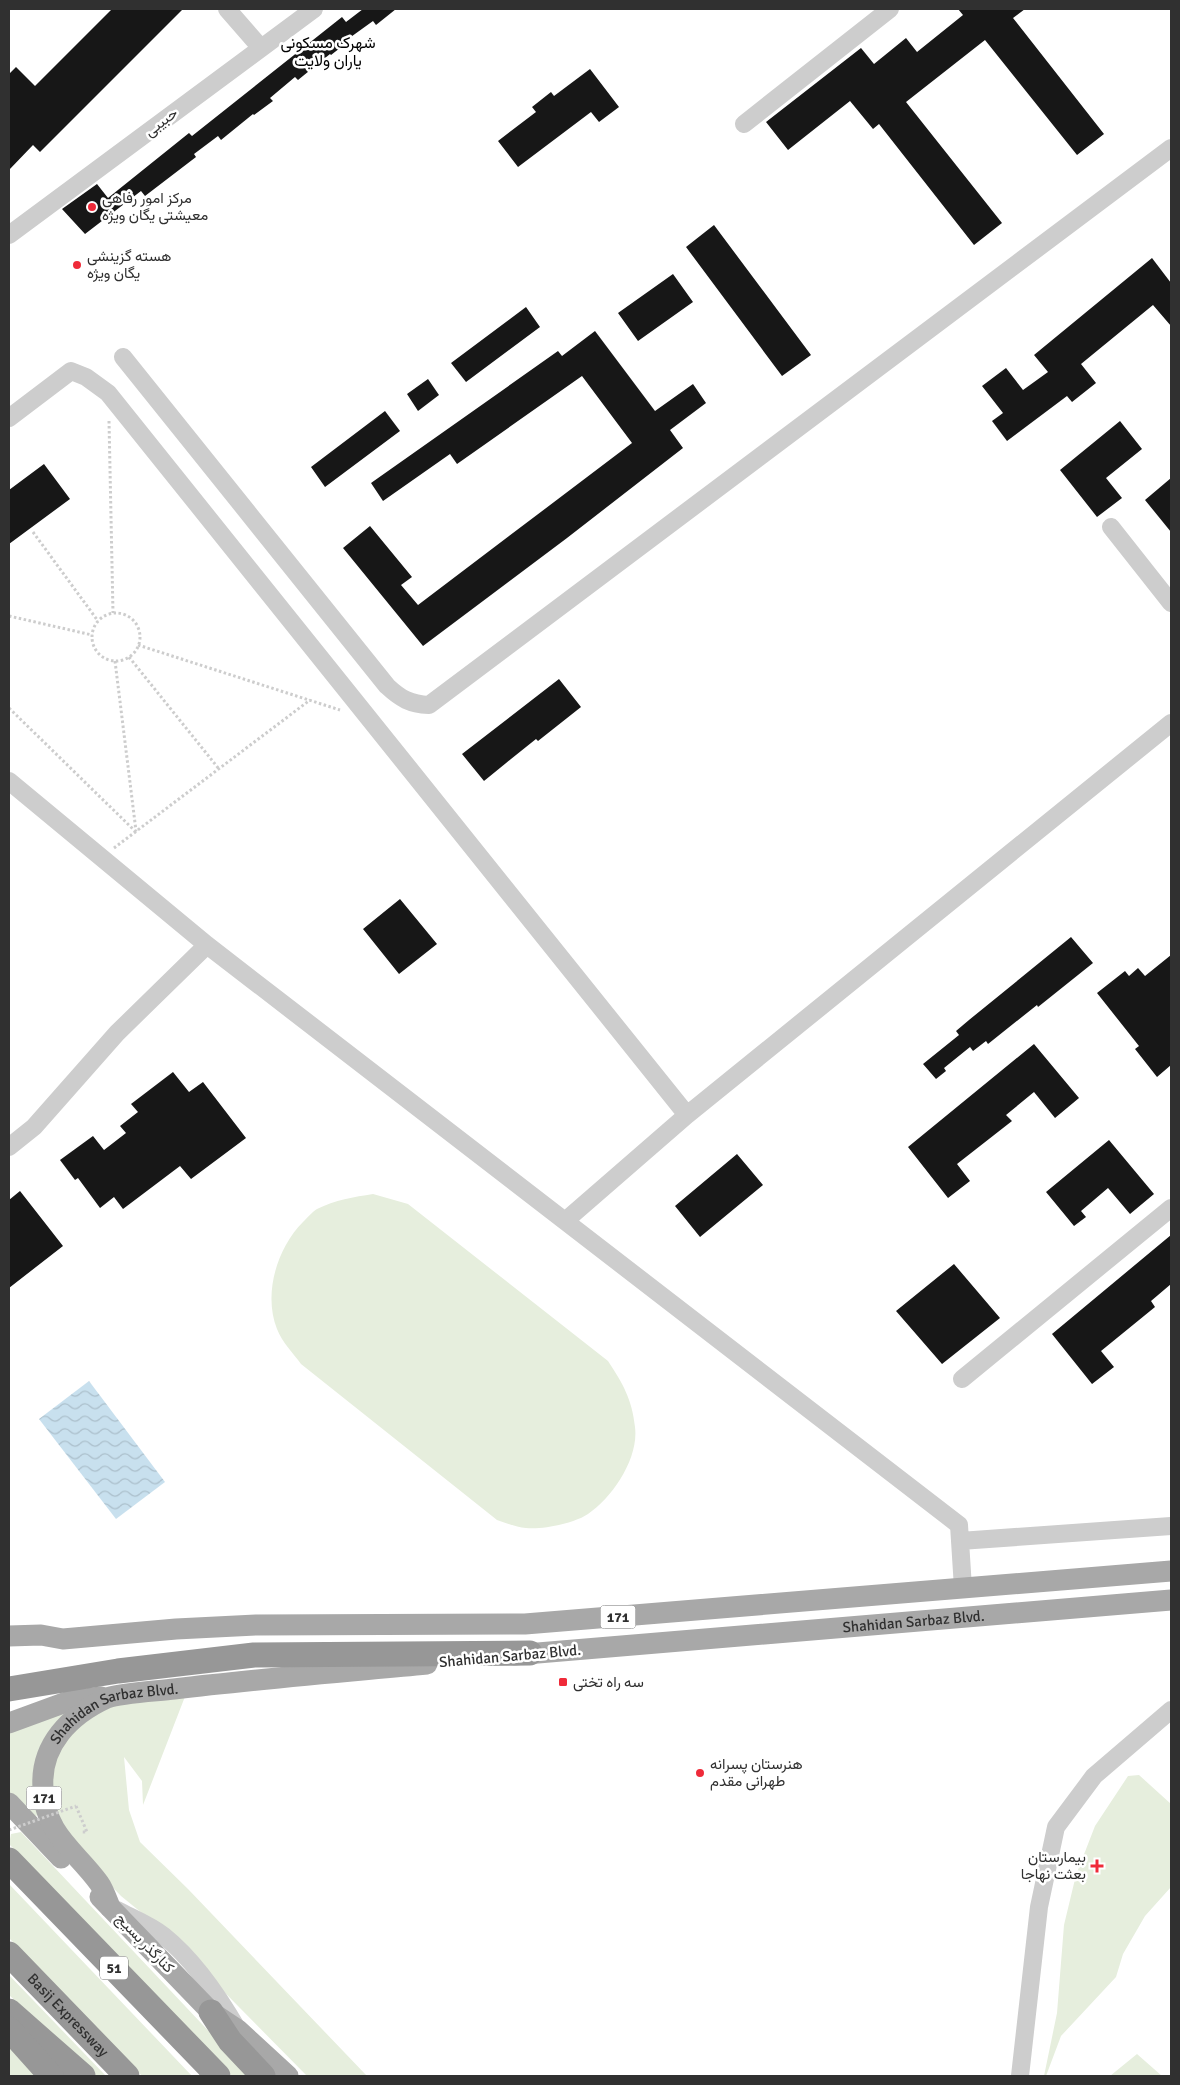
<svg xmlns="http://www.w3.org/2000/svg" width="1180" height="2085" font-family="Signika,Vazirmatn,sans-serif">
  <style>
    .green { fill: #e6eedd }
    .water { fill: url(#water-waves) }
    .building { fill: #171717 }
    .lines { fill: none; stroke-linecap: round; stroke-linejoin: round }
    .path { stroke: #cdcdcd; stroke-width: 3; stroke-dasharray: 2.5 2.5; stroke-linecap: butt }
    .minor { stroke: #cdcdcd; stroke-width: 18 }
    .major { stroke: #a8a8a8; stroke-width: 21 }
    .highway { stroke: #979797; stroke-width: 25 }
    .path-bridge { stroke: #cdcdcd; stroke-width: 3; stroke-dasharray: 2.5 2.5; stroke-linecap: butt }
    .poi-dot { fill: #ef2a39; stroke: #fff; stroke-width: 2 }
    .labels { text-anchor: middle; stroke-width: 5; stroke-linejoin: round; paint-order: stroke }
    .shield { fill: #fff; stroke: #6e6e6e; stroke-width: 1 }
    .shield-label { font-size: 14px; font-weight: bold; fill: #303030 }
    .street-label { font-size: 15px; fill: #303030; stroke: #fff }
    .poi-label { font-size: 15px; fill: #303030; stroke: #fff; text-anchor: start }
    .neighbourhood-label { font-size: 16px; fill: #000; stroke: #fff }
  </style>
  <defs>
    <pattern id="water-waves" width="16" height="10" patternUnits="userSpaceOnUse" patternTransform="scale(1.25)"><rect width="16" height="10" fill="#c8e0ee"/><path d="M0 5q4-4 8 0t8 0" fill="none" stroke="#acc0cc"/></pattern>
  </defs>
  <rect width="100%" height="100%" fill="#fff"/>
  <path class="green" d="M373 1194 408 1204 608 1361C623 1384 632 1399 635 1427 639 1458 613 1497 588 1514 575 1523 542 1530 526 1528 516 1527 506 1523 497 1520L301 1364C293 1353 282 1342 277 1329 263 1294 277 1248 303 1222 307 1218 312 1212 317 1209 335 1200 354 1197 373 1194Z
    M186 1694 143 1805 142 1781 124 1757 129 1810 140 1842 188 1889 367 2076H307L164 1931 121 1896 71 1844 58 1827 50 1777 65 1738 108 1705Z
    M68 1706 60 1723 43 1814 31 1817 9 1792V1731Z
    M1139 1775 1171 1804V1887L1145 1916 1123 1954 1116 1977 1061 2036 1046 2076H1044L1057 2013 1064 1925 1076 1875 1095 1826 1128 1776Z
    M21 1832 251 2076H232L9 1844 11 1834Z
    M9 1884 192 2076H142L9 1938Z
    M9 1975 106 2076H96L9 1995Z
    M9 2042 40 2076H9Z
    M1137 2054 1162 2076H1110Z"/>
  <path class="water" d="M89 1381 165 1482 116 1519 39 1419Z"/>
  <path class="building" d="M112 9H183L40 152 33 145 9 170V74L16 67 35 86Z
    M363 9H396L376 25 373 21 348 39 349 41 331 55 330 54 298 80 295 77 270 98 273 101 254 115 253 114 221 140 218 136 194 154 196 157 145 196 141 191 85 234 62 209 97 184 108 198 189 133 192 136 342 17 346 22Z
    M958 9H1025L1013 18 1104 134 1077 155 985 40 906 102 1002 223 974 245 879 124 873 129 850 101 788 150 766 122 861 48 874 64 906 38 917 52 963 15Z
    M590 69 619 107 599 122 591 112 518 167 498 141 536 112 532 107 551 92 554 96Z
    M714 225 811 355 782 376 686 247Z
    M1152 258 1171 283V326L1153 305 1081 364 1096 383 1072 402 1067 396 1007 441 992 421 1003 413 982 386 1006 368 1023 390 1048 372 1034 355Z
    M673 274 693 302 638 341 618 313Z
    M526 307 540 327 466 382 451 363Z
    M595 331 655 411 693 384 706 403 670 430 683 448 567 538 423 646 343 548 370 526 412 577 401 585 418 605 632 443 582 376 457 464 450 454 383 501 371 483 558 351 562 356Z
    M428 379 439 395 418 411 407 394Z
    M385 411 400 431 325 487 311 467Z
    M1120 421 1142 449 1106 478 1122 498 1097 517 1060 470Z
    M44 464 70 499 9 544V490Z
    M1171 478V532L1145 500Z
    M559 679 581 707 538 741 536 739 511 759 484 781 462 754Z
    M400 899 437 944 399 974 363 929Z
    M1071 937 1093 963 1038 1007 1037 1005 988 1044 986 1041 973 1051 970 1047 944 1068 946 1071 936 1079 923 1064 959 1035 956 1031 969 1020Z
    M1171 955V1065L1157 1077 1135 1049 1139 1046 1097 993 1125 971 1129 976 1138 968 1145 976Z
    M1034 1044 1079 1098 1055 1118 1034 1092 1006 1115 1012 1121 957 1164 970 1181 948 1198 908 1147Z
    M173 1072 189 1092 203 1082 246 1138 191 1179 180 1166 123 1209 114 1197 100 1208 78 1178 75 1180 60 1160 93 1136 104 1150 126 1133 120 1126 138 1112 131 1104Z
    M1109 1140 1154 1194 1130 1214 1108 1188 1081 1211 1086 1217 1074 1226 1046 1192Z
    M737 1154 763 1185 700 1237 675 1206Z
    M20 1191 63 1246 9 1288V1200Z
    M1171 1235V1284L1151 1301 1155 1307 1101 1351 1114 1367 1092 1384 1052 1334Z
    M954 1264 1000 1318 942 1364 896 1311Z"/>
  <g class="lines">
    <path class="path" d="M109 421 113 613
      M33 532 98 621
      M92 637a24 24 0 1 1 48 0a24 24 0 1 1-48 0Z
      M9 616 92 635
      M138 645 340 710
      M129 657 219 769
      M115 661 136 831
      M9 708 136 832
      M114 848 310 700
      M76 1806 87 1832H81"/>
    <path class="minor" d="M227 9 261 48
      M744 124 890 9
      M9 235 314 9
      M123 357 387 686C401 699 410 704 429 705L1171 148
      M9 418 71 371 86 377 108 393 687 1115
      M1111 527 1171 603
      M9 781 207 945 959 1525 963 1588
      M9 1147 34 1127 117 1033 207 945
      M565 1221 687 1115 1171 723
      M962 1379 1171 1208
      M960 1541 1171 1526
      M117 1910C132 1918 150 1925 164 1936 195 1961 219 1997 238 2030
      M1020 2076 1039 1907 1056 1827 1094 1776 1171 1710"/>
    <g class="major">
      <path d="M9 1636 41 1635 63 1639 176 1629 256 1625 525 1624 1171 1571"/>
      <path id="s1" d="M514 1655 1171 1600"/>
      <path d="M9 1723 69 1701 101 1697"/>
      <path d="M9 1803 61 1858"/>
      <path d="M100 1897 211 2012 238 2030 288 2076"/>
      <path id="s2" d="M110 1907C107 1900 104 1890 99 1883 75 1850 45 1835 43 1788 40 1745 70 1715 107 1698 119 1693 158 1691 174 1689 258 1679 342 1672 427 1664"/>
    </g>
    <g class="highway">
      <path d="M9 1689 118 1671 254 1655 530 1653"/>
      <path d="M9 1860 218 2076"/>
      <path id="s3" d="M9 1954 127 2076"/>
      <path d="M9 2011 83 2076"/>
      <path d="M211 2012 230 2041 263 2076"/>
      <path d="M9 2029 51 2076"/>
    </g>
    <path class="path-bridge" d="M9 1830 76 1806"/>
  </g>
  <g class="poi-dot">
    <circle cx="92" cy="207" r="5"/>
    <circle cx="77" cy="265" r="5"/>
    <rect x="558" y="1677" width="10" height="10" rx="2.5"/>
    <circle cx="700" cy="1773" r="5"/>
    <path d="M1094.5 1858.5h5v5h5v5h-5v5h-5v-5h-5v-5h5z"/>
  </g>
  <g class="labels">
    <g class="shield">
      <rect x="600.5" y="1605.5" width="35" height="23" rx="4"/>
      <rect x="26.5" y="1786.5" width="35" height="23" rx="4"/>
      <rect x="100" y="1956.5" width="28" height="23" rx="4"/>
    </g>
    <g class="shield-label">
      <text x="618" y="1622">171</text>
      <text x="44" y="1803">171</text>
      <text x="114" y="1973">51</text>
    </g>
    <g class="street-label">
      <text transform="translate(161 122) rotate(-37)" y="5">حبیبی</text>
      <text dy="5" stroke="none"><textPath href="#s1" startOffset="401">Shahidan Sarbaz Blvd.</textPath></text>
      <text transform="translate(510 1656) rotate(-5)" y="5">Shahidan Sarbaz Blvd.</text>
      <text dy="5" stroke="none"><textPath href="#s2" startOffset="258">Shahidan Sarbaz Blvd.</textPath></text>
      <text transform="translate(145 1943) rotate(46)" y="5">کنارگذر بسیج</text>
      <text dy="5" stroke="none"><textPath href="#s3" startOffset="85">Basij Expressway</textPath></text>
    </g>
    <g class="poi-label">
      <text x="102" y="203">مرکز امور رفاهی<tspan x="102" dy="17">معیشتی یگان ویژه</tspan></text>
      <text x="87" y="261">هسته گزینشی<tspan x="87" dy="17">یگان ویژه</tspan></text>
      <text x="573" y="1687">سه راه تختی</text>
      <text x="710" y="1769">هنرستان پسرانه<tspan x="710" dy="17">طهرانی مقدم</tspan></text>
      <text x="1086" y="1862" text-anchor="end">بیمارستان<tspan x="1086" dy="17">بعثت نهاجا</tspan></text>
    </g>
    <g class="neighbourhood-label">
      <text x="328" y="48">شهرک مسکونی<tspan x="328" dy="18">یاران ولایت</tspan></text>
    </g>
  </g>
  <rect width="1180" height="2085" fill="none" stroke="#303030" stroke-width="20"/>
</svg>
